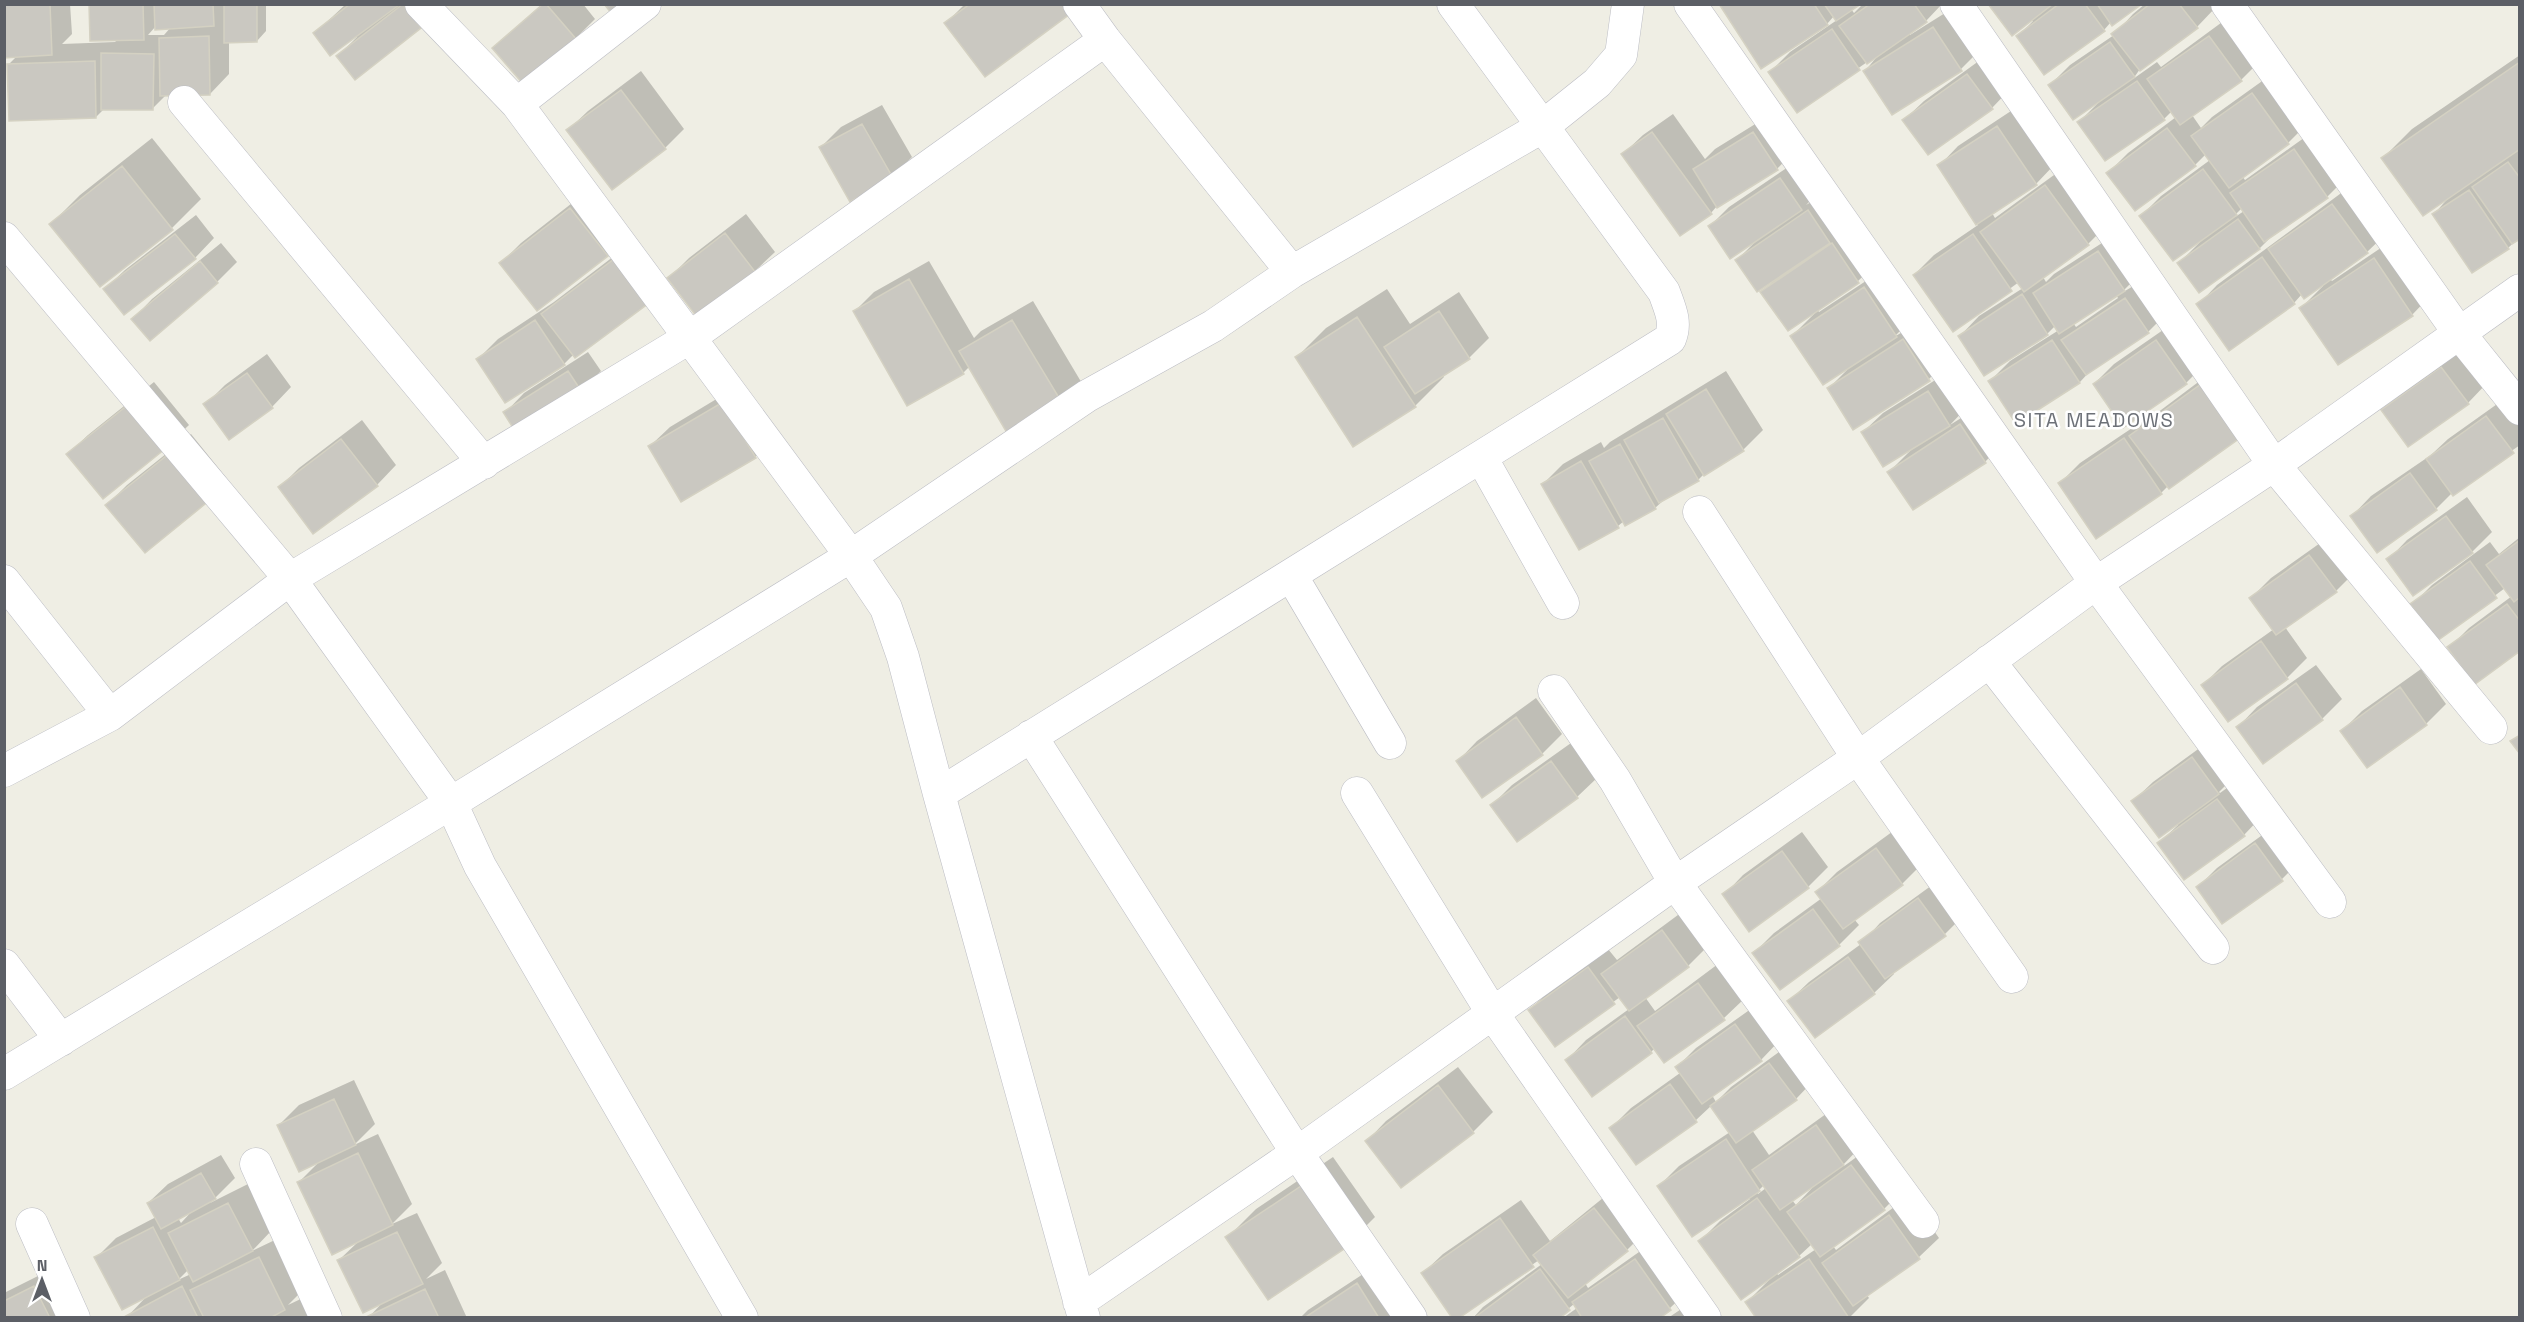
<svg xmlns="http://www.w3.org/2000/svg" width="2524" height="1322" font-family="'Space Grotesk',sans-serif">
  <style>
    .shadow { fill: #0003; fill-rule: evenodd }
    .building { fill: #cac8c1; stroke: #d4d1c2; stroke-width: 1.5 }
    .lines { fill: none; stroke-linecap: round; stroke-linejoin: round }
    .street-casing { stroke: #bcbdc4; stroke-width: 33 }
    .street { stroke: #fff; stroke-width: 32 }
    .labels { text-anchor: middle; stroke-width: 5; stroke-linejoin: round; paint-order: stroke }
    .neighbourhood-label { font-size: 20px; letter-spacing: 1.5px; fill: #6d7178; stroke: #fff }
  </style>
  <rect width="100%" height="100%" fill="#efeee4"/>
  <path class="shadow" d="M4 4H70L72 34 62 44 115 42 118 39 91 4H266V31L257 41H229V74L210 94H167L152 109H104L96 117 8 65 17 56ZM156 26 171 27 164 35H148Z
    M346 4H438L440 7 420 27 355 78 338 56 357 37 356 35 315 33Z
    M542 4H583L595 19 576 38 494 48Z
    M965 4H1078L946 23Z
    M1721 4H1858L1851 9 1854 13 1863 4H1942L1926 21 1909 33 1910 35 1953 8 1980 50 1961 69 1865 71 1880 53 1797 111 1770 72 1790 52 1837 20 1834 16 1827 24Z
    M1989 4H2139L2111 22 2104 30 2018 36 2033 21Z
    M2145 4H2214L2216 7 2197 27 2140 69 2133 79 2157 62 2161 67 2229 17 2261 60 2241 80 2192 115 2201 128 2212 117 2272 74 2308 123 2288 143 2242 176 2245 180 2315 130 2347 177 2327 197 2277 231 2260 248 2200 291 2179 263 2200 242 2141 216 2161 196 2210 160 2206 154 2195 165 2108 173 2128 153 2176 117 2172 111 2164 119 2079 122 2100 101 2050 85 2070 65 2114 35 2133 14ZM2242 208 2244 211 2235 217 2234 216Z
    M1987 55 2011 88 1992 108 1904 120 1924 101Z
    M2520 55V237L2508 248 2434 214 2451 195 2383 158 2412 129Z
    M641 71 684 129 665 148 568 130 588 111Z
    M882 105 912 157 892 177 821 147 841 127Z
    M2017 107 2055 164 2036 184 1992 213 1995 218 2065 167 2107 225 2088 244 2043 277 2046 282 2054 274 2119 232 2144 270 2120 294 2145 279 2168 312 2148 332 2093 368 2080 382 2017 422 1990 381 2010 361 2059 330 2056 325 2047 334 1960 336 1979 316 2023 288 2019 282 1953 330 1914 275 1934 255 1978 225 1939 166 1958 146ZM2116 295 2118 298 2076 327 2073 323Z
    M1773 113 1796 149 1777 169 1717 206 1711 213 1623 154 1643 135 1673 114 1705 159 1715 149Z
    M152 138 201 199 172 228 100 285 51 224 80 195Z
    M1800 159 1821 190 1806 205 1828 192 1878 262 1858 281 1817 309 1819 312 1884 269 1915 316 1894 337 1923 320 1948 360 1929 379 1829 388 1847 370 1792 336 1816 312 1762 292 1772 283 1737 260 1755 242 1710 226 1729 207Z
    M2352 185 2387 233 2367 252 2330 279 2332 281 2394 239 2431 295 2412 315 2301 308 2323 286 2322 285 2302 294 2294 303 2198 305 2217 285Z
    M590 189 627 235 607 255 501 263 521 243Z
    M746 214 775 252 755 271 669 278 689 258Z
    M196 215 214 238 195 258 105 289 125 270Z
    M635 240 574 354 563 365 478 359 498 339 554 302Z
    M221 243 237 262 217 282 150 339 133 319 152 299Z
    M929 261 974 338 981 331 1033 301 1083 385 1063 405 970 366 963 373 855 311 874 292Z
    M1387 289 1410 324 1459 292 1489 338 1469 358 1443 375 1444 377 1415 406 1297 357 1326 328Z
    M2176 321 2206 363 2186 383 2123 426 2094 384 2114 364Z
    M2462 348 2487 383 2468 403 2383 411 2403 391Z
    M588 352 601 371 581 391 505 413 524 393Z
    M267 354 291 387 272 407 205 405 225 385Z
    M2221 365 2168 486 2161 493 2060 483 2080 463 2144 420 2145 422Z
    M1726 371 1763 430 1743 450 1705 473 1698 480 1665 499 1655 508 1624 521 1618 526 1580 548 1543 484 1563 464 1601 442 1604 448 1610 442Z
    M1948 372 1969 405 1950 425 1980 406 2004 442 1985 462 1889 472 1912 449 1863 432 1883 413Z
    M154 382 189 425 169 444 68 454 88 435Z
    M743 383 775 437 755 457 650 446 670 427Z
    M2507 397 2520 414V445L2453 492 2436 509 2377 551 2352 516 2371 496 2431 455 2448 439Z
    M362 420 396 465 377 485 280 487 299 468Z
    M191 434 228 480 209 499 107 505 127 485Z
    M2467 497 2492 532 2472 552 2388 560 2407 540Z
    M2330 536 2356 571 2336 591 2285 627 2307 658 2288 677 2228 720 2203 685 2222 666 2274 629 2251 598 2271 578Z
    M2520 537V650L2449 648 2469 628 2512 596 2505 588 2437 639 2412 605 2432 585 2490 542 2499 554Z
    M2316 665 2342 699 2322 719 2238 727 2257 707Z
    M2421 669 2446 704 2426 724 2368 766 2342 731 2362 711Z
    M1536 698 1562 734 1542 754 1458 761 1477 741Z
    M2212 739 2237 774 2219 792 2220 793 2238 780 2263 815 2244 835 2159 843 2178 825 2133 801 2153 782Z
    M1571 743 1597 778 1577 797 1492 805 1512 785Z
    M2276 825 2301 860 2282 879 2198 887 2217 868Z
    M1896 829 1922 864 1902 884 1854 919 1859 925 1839 945 1754 953 1774 933 1822 898 1817 892 1837 872Z
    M1802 832 1828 867 1808 887 1724 895 1743 875Z
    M1939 880 1964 915 1945 934 1893 972 1894 974 1874 993 1789 1001 1809 982 1861 944 1880 923Z
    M1682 912 1708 946 1688 966 1645 997 1655 1011 1718 964 1744 999 1724 1018 1665 1061 1655 1048 1651 1052 1567 1060 1586 1040 1629 1009 1620 997 1555 1045 1530 1010 1549 991 1608 949 1617 960Z
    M1755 1006 1780 1040 1761 1060 1712 1095 1716 1102 1731 1087 1790 1044 1815 1079 1796 1099 1752 1130 1769 1155 1837 1106 1863 1144 1843 1165 1844 1166 1872 1146 1904 1189 1884 1209 1833 1246 1836 1250 1909 1196 1939 1238 1919 1257 1867 1295 1869 1298 1849 1318H1758L1747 1302 1770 1279 1700 1241 1720 1221 1750 1199 1749 1197 1659 1186 1679 1166 1730 1132 1711 1106 1696 1120 1637 1163 1611 1128 1631 1108 1680 1073 1677 1067 1696 1048ZM1764 1185 1766 1188 1758 1194 1757 1192ZM1811 1187 1812 1188 1796 1205 1792 1200ZM1812 1244 1816 1249 1778 1275 1776 1272 1799 1256Z
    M1458 1067 1493 1112 1473 1132 1401 1186 1367 1141 1386 1121Z
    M354 1080 375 1124 354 1145 378 1134 412 1204 392 1224 417 1213 442 1263 426 1279 445 1270 467 1318H368L383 1302 339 1260 359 1241 299 1182 321 1160 279 1125 299 1105Z
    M221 1155 235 1178 210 1203 248 1184 272 1230 252 1251 279 1238 304 1289 288 1305 307 1296 318 1318H126L146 1297 96 1258 116 1238 156 1217 148 1203 168 1184ZM193 1210 181 1223 178 1218ZM188 1270 191 1274 180 1279H179Z
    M1333 1157 1375 1217 1346 1246 1227 1238 1256 1209Z
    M1614 1189 1647 1230 1627 1250 1585 1283 1588 1288 1656 1240 1690 1289 1670 1308 1657 1318H1563L1577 1308 1574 1304 1557 1318H1473L1483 1307 1542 1264 1539 1260 1457 1318 1423 1273 1443 1254 1521 1200 1550 1241Z
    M1377 1265 1409 1318H1300L1308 1310Z
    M54 1268 71 1301 54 1318H4V1293Z
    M1693 1301 1704 1318H1668Z"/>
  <path class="building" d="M4 4H50L52 55 4 58Z
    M89 4H143L144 40 90 41Z
    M154 4H213L214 26 155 30Z
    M224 4H257V42L224 43Z
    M350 4 399 5 330 56 313 33Z
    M403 4 421 28 355 80 336 56Z
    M543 4H546L577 40 524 85 492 48Z
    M604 4H625L612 14Z
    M970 4H1063L1070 14 985 77 944 23Z
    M1719 4H1814L1828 25 1761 69Z
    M1824 4H1861L1836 21Z
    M1870 4H1914L1927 22 1867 64 1839 26Z
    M1988 4H2053L2012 36Z
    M2059 4H2085L2105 31 2044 75 2016 36Z
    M2097 4H2142L2112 26Z
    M2150 4H2179L2198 28 2140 71 2111 34Z
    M1933 27 1962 71 1892 115 1863 71Z
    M1832 29 1860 70 1797 113 1768 72Z
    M209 36 210 95 160 96 159 38Z
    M2209 36 2242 81 2180 125 2147 79Z
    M2110 42 2135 77 2073 120 2048 85Z
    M101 53 154 54 153 110H101Z
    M95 61 96 118 9 121 7 64Z
    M2520 62V149L2423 216 2381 158Z
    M1967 74 1993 109 1928 155 1902 120Z
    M2137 81 2165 120 2105 161 2077 122Z
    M621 90 666 149 612 190 566 130Z
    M2252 93 2289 144 2229 188 2191 136Z
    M862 124 893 178 850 202 819 147Z
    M1997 126 2037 185 1976 225 1937 165Z
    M2167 128 2196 166 2135 211 2106 173Z
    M1652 132 1712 214 1680 236 1621 154Z
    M1753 132 1778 170 1717 208 1693 169Z
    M2294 149 2328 198 2264 242 2230 193Z
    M2508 162 2520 178V239L2512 244 2472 187Z
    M122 166 173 230 100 287 49 224Z
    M2203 169 2237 215 2173 261 2139 216Z
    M1780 178 1802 210 1730 259 1708 226Z
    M2045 185 2089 245 2024 292 1980 232Z
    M2469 190 2509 249 2472 273 2432 214Z
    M2332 204 2368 253 2304 299 2268 249Z
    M570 208 608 256 537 311 499 263Z
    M1808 210 1830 243 1757 292 1735 260Z
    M2238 219 2260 249 2199 293 2177 263Z
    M725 233 756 273 697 317 667 278Z
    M175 234 196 259 124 315 103 289Z
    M1973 234 2012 291 1953 332 1913 275Z
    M1832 243 1859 283 1788 331 1760 292Z
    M2098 251 2125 291 2059 334 2033 293Z
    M2262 257 2295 304 2229 351 2196 304Z
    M2374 258 2413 316 2338 365 2299 308Z
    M614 259 649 303 575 358 541 314Z
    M200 261 218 283 150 341 131 319Z
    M909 279 964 374 907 406 853 311Z
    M1864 287 1897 337 1823 385 1790 336Z
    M2022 294 2048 335 1984 376 1958 336Z
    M2125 298 2149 333 2086 375 2061 340Z
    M1439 311 1470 359 1415 394 1384 347Z
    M1357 317 1416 407 1353 447 1295 357Z
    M535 320 565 365 505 403 476 359Z
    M1012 320 1064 406 1010 438 959 351Z
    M1903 339 1930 381 1853 430 1827 388Z
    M2052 340 2080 383 2016 424 1988 381Z
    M2156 340 2187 384 2123 428 2093 384Z
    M2441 367 2469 404 2408 447 2381 410Z
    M568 371 582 392 517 434 503 412Z
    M247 373 273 408 229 440 203 404Z
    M2201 384 2240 438 2169 489 2129 436Z
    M1706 389 1744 451 1704 476 1666 414Z
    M1928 391 1950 426 1883 467 1861 432Z
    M134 400 170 445 103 499 66 454Z
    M723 402 756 458 681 502 648 446Z
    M2486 416 2514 453 2453 496 2426 459Z
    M1663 418 1699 481 1659 503 1624 440Z
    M1960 424 1986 463 1913 510 1887 472Z
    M2124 438 2162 494 2096 539 2058 483Z
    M341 439 378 486 313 534 278 487Z
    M1620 444 1656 509 1625 526 1589 461Z
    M171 452 210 500 145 553 105 505Z
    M1581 461 1619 528 1579 550 1541 484Z
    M2410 473 2437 510 2377 553 2350 516Z
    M2446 516 2473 553 2413 596 2386 559Z
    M2520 540V597L2514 602 2486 565Z
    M2309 555 2337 592 2276 635 2249 598Z
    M2470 561 2497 598 2437 641 2410 604Z
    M2507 604 2520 621V651L2474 685 2447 647Z
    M2261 641 2288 679 2228 722 2201 685Z
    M2296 683 2323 720 2263 764 2236 727Z
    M2400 687 2427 725 2367 768 2340 731Z
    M1516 717 1543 755 1482 798 1456 761Z
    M2520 735V754L2510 741Z
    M2192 757 2219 794 2159 838 2131 801Z
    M1551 761 1578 798 1517 842 1490 805Z
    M2217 799 2245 836 2184 880 2157 843Z
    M2255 843 2283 881 2222 924 2196 887Z
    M1876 848 1903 885 1843 929 1815 892Z
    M1782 851 1809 888 1749 932 1722 894Z
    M1918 898 1946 936 1885 979 1858 942Z
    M1813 909 1840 946 1780 990 1752 953Z
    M1662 930 1689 967 1629 1011 1601 974Z
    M1848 957 1875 994 1815 1038 1787 1001Z
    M1588 967 1615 1004 1555 1047 1528 1010Z
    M1698 983 1725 1020 1664 1063 1637 1026Z
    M1625 1016 1652 1053 1592 1097 1565 1060Z
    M1735 1024 1762 1061 1702 1104 1675 1067Z
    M1769 1063 1797 1100 1736 1143 1710 1106Z
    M1670 1084 1697 1122 1636 1165 1609 1128Z
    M1438 1085 1474 1133 1401 1188 1365 1141Z
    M334 1099 356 1145 299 1172 277 1125Z
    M1816 1125 1844 1165 1780 1210 1752 1170Z
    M1726 1139 1760 1191 1692 1237 1657 1186Z
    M358 1153 393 1225 332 1255 297 1182Z
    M1851 1165 1885 1210 1820 1257 1787 1212Z
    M201 1173 216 1199 161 1229 147 1203Z
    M1304 1184 1347 1247 1268 1300 1225 1237Z
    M1757 1198 1800 1257 1741 1300 1698 1241Z
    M228 1203 253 1251 193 1282 168 1233Z
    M1594 1208 1628 1251 1568 1298 1533 1255Z
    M1889 1215 1920 1259 1853 1306 1822 1263Z
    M1500 1218 1534 1267 1459 1318H1452L1421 1273Z
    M153 1227 180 1280 122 1310 94 1257Z
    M397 1232 423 1284 363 1313 337 1260Z
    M259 1257 285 1310 270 1318H204L190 1290Z
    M1635 1259 1671 1310 1660 1318H1582L1572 1302Z
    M1809 1259 1849 1318H1756L1745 1302Z
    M1540 1269 1570 1310 1560 1318H1474Z
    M1357 1283 1379 1318H1304Z
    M34 1286 50 1318H4V1301Z
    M182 1286 198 1318H124V1317Z
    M425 1289 439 1318H366V1317Z"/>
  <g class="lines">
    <g class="street-casing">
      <path id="street" d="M421 4 517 104 851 556 886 608 903 657 939 794 1084 1318
        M1079 4 1105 40 1292 272
        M1690 4 2096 583 2330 902
        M1956 4 2274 465 2491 728
        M2227 4 2459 333 2520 409
        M184 102 484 463
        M517 104 645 4
        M4 238 290 579 451 803 480 866 742 1318
        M1481 457 1563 603
        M1699 512 1858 758 2012 977
        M1291 575 1390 743
        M4 581 110 715
        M1989 661 2213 948
        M1554 691 1615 780 1675 883 1923 1222
        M1031 736 1297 1153 1411 1318
        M4 771 110 715 290 579 689 338 1105 40
        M1357 793 1493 1014 1705 1318
        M939 794 1670 339C1677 322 1670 309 1664 292L1453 4
        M4 965 61 1040
        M4 1074 451 803 851 556 1087 396 1213 326 1292 272 1542 127 1597 83 1621 55 1628 4
        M256 1164 326 1318
        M32 1224 74 1318
        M1079 1302 1297 1153 1675 883 1858 758 2096 583 2274 465 2520 290"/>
    </g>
    <use href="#street" class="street"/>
  </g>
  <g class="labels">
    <g class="neighbourhood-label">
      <text x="2094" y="427">SITA MEADOWS</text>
    </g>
  </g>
  <rect width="2524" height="1322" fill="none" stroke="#5c5f66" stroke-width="12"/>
  <g transform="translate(42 1280)" stroke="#ffffff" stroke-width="4.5" paint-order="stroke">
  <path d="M0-4.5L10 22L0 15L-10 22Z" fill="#5c5f66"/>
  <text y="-9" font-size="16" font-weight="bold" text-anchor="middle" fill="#5c5f66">N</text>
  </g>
</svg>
